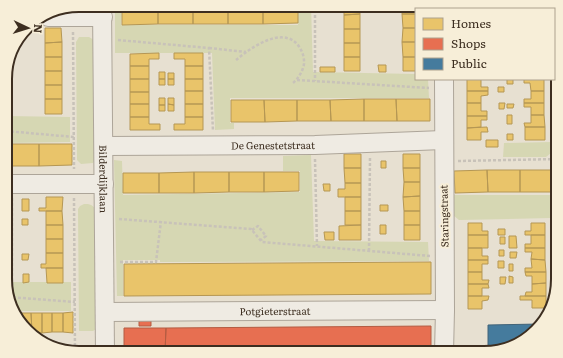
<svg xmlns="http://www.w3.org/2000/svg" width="563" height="358" font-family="Literata,serif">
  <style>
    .green { fill: #d6d7b3 }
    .homes { fill: #e9c46a; stroke: #b59754 }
    .shops { fill: #e76f51; stroke: #b45c42 }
    .public { fill: #457b9d; stroke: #436478 }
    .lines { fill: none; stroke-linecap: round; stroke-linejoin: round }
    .minor-casing { stroke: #ada599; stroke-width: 20 }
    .path { stroke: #c8c2b9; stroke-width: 2.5; stroke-dasharray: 3 2; stroke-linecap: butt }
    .minor { stroke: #efebe3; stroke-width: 18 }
    .labels { text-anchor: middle; stroke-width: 4; stroke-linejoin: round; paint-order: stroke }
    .street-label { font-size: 10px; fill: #3d2e20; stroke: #f7eed8 }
    .rim { fill: none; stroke: #3d2e20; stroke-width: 2 }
  </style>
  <rect width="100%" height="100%" fill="#e7e0d1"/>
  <path class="green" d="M115 5H122L121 25H298V5H311L313 72 416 74V79H428L429 98H230V123H234V129L215 130 212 53H115Z
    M79 37H89L94 40 97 155 93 163 81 164 77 160 76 42Z
    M6 116 70 117V142L6 143Z
    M551 142V153L546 157H503L504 143Z
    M311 155 314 241 428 242 429 261 160 262V260H123V296H117L114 160 122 161 123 195 300 192V171H283V156Z
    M453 195H551V218L459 220 453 215Z
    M84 204C89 204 92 204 95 209L96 329 93 331H79L78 209 80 206Z
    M6 282H71V311H13L6 289Z"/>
  <path class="homes" d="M122 5H158V24L122 25Z
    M158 5H193V24H158Z
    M193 5H228V24H193Z
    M228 5H263V24H228Z
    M263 5H298V23L263 24Z
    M344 5H360V14L344 15Z
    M402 5H419V9H416V14H402Z
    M453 5H484L486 6V9H453Z
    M360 14V29H344V15Z
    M402 14H416V28H403Z
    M45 28H61L62 42 45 43Z
    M403 28H416V42H402Z
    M344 29H360V43H344Z
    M62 42V57H45V43Z
    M402 42H416V57H403Z
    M344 43H360V57H344Z
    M159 53V59H149V66H130V54Z
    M174 53H203V66H185V59H174Z
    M45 57H62V71H45Z
    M344 57H360V71H344Z
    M403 57H416V71H403Z
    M378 65H386V72H379Z
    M130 66H149V79H130Z
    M185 66H203V79H185Z
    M320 67H335V72H320Z
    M45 71H62V85H45Z
    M159 72H165V79H159Z
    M168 73H174V79H168Z
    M130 79H149V92H130Z
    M159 79H165V85H159Z
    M168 79H174V85H168Z
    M185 79H203V91H185Z
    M467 79H481V87H488V91H467Z
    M507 79H513V84H507Z
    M524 79H544V91H531L530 83H524Z
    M45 85H62V99H45Z
    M498 87H504V92H498Z
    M185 91H203V104H185Z
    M467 91H488V95L481 96V103H467Z
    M531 91H544V103H524V99H531Z
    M130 92H149V104H130Z
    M159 98H165V105H159Z
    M168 98H174V105L168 104Z
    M45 99H62V114H45Z
    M364 99V121H331L330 100Z
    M364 99H396L397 121H364Z
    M396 99H430V121H397Z
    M231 100H264L265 122H231Z
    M264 100H297V121L265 122Z
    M297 100H330L331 121H297Z
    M467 103H481V111H487V116H467Z
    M499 103H505L504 109H499Z
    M524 103H544V115H531V107H524Z
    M130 104H149V117H130Z
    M168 104 174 105V111H168Z
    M185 104H203V117H185Z
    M507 104H514L513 108H507Z
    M159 105H165V111H159Z
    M507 115H512V124H507Z
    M531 115H544L545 127H525L524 123H531Z
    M467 116H487V120H481V127L467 128Z
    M130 117H149V124H160V130H130Z
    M185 117H203V130H174V124H185Z
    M487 127 488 132H481V140H467V128Z
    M525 127H545V140H525Z
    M507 134H513V140H507Z
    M486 140H498V147H486Z
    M6 144H39V166H6Z
    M39 144H72V165L39 166Z
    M344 154H361V168H344Z
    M403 154H420V168H403Z
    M381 161H386V168H381Z
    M344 168H361V183H345Z
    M403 168H420V182H404Z
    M487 170H520V192H488Z
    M487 170 488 192 455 193 454 171Z
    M520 170H552V192H520Z
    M194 172H229V192L194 193Z
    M194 172V193H159V173Z
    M229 172H264V192H229Z
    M264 172H299V191L264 192Z
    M123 173H159V193H123Z
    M404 182H420V196L403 197Z
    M345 183H361V197H338V189H345Z
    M323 184H330V191H324Z
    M420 196V211H404L403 197Z
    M46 197H63L62 211H39V208H46Z
    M345 197H361V211H345Z
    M22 199H29V211H22Z
    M380 205H388V211H380Z
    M46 211H62L63 225H46Z
    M345 211H361V225H345Z
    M404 211H420V225H404Z
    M22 219H28V225H22Z
    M468 223H482V231H488V235H468Z
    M531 223H545V235H525V231H531Z
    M46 225H63V239H46Z
    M361 225V240H339V226Z
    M380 225H386V234H380Z
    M404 225H420V240H404Z
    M498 229H505V235H498Z
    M324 232H334V240H325Z
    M468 235H488V248H468Z
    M531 235H545V248H525V244H531Z
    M509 236H516L517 248H509Z
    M500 237H505V244H500Z
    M46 239H63V253H46Z
    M468 248H482V256H488V260H468Z
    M525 248H545V260L531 259 532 252H525Z
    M499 250H504V256H499Z
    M510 252H517L516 258H510Z
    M46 253H63V268H41V264H46Z
    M22 254H29L28 260H22Z
    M531 259 545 260 546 272H525V268H532Z
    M468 260H488V264H482V272H468Z
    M498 261H504V268H498Z
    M431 262V294L124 296V264Z
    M509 264H513V271H509Z
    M46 268H63V283H47Z
    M468 272H482V280H489L488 284H468Z
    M525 272H546V283L532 284V276H526Z
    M23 274H29V282L23 283Z
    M509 276 513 277V283H509Z
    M500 277H506L505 284H500Z
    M546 283V296H525L526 292H532V284Z
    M468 284H488L489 288H482V296H468Z
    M468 296H489L488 300 482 301V309H468Z
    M520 296H546V308H532V300H520Z
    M73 312V333L63 332V313Z
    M14 313H21V323L15 316Z
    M21 313H31L32 332 21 323Z
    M31 313H42V333L32 332Z
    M42 313H52V332L42 333Z
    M52 313H63V332H52Z"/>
  <path class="shops" d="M139 319H151V326H139Z
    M431 326V353H165L166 328Z
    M124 328H166L165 353H124Z"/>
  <path class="public" d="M540 324 521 343 488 353V325Z"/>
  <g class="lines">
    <g class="minor-casing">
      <g id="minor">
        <path id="s1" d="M102 5 105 353"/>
        <path d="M444 9V5"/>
        <path d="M48 17H103"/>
        <path id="s2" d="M104 146 315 145 443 140"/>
        <path d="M6 184H104"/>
        <path id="s3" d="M105 312 445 310"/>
        <path d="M444 353 445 310 444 79"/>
      </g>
    </g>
    <path class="path" d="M315 5V81
      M73 32 74 169
      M118 40 209 48 213 131
      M209 48 246 52
      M11 60V132
      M236 60C248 50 270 34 287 38 298 40 305 54 304 64 303 71 298 79 293 83
      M297 80 429 88
      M6 131 74 137
      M315 159 317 246
      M458 161 558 159
      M12 198V297
      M74 198 75 352
      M119 219 251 229 262 242 430 256
      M252 230 258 226 266 236 261 240
      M369 251 370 158
      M120 262H156L161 221
      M8 297 75 302"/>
    <use href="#minor" class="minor"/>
  </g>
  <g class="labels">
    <g class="street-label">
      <text dy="4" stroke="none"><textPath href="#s2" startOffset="169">De Genestetstraat</textPath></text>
      <text dy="4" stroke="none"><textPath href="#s1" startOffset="174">Bilderdijklaan</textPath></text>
      <text transform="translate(444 216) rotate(-91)" y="4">Staringstraat</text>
      <text dy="4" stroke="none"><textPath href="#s3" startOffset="170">Potgieterstraat</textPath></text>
    </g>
  </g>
  <path d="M0 0H563V358H0ZM79 12H484A67 67 0 0 1 551 79V279A67 67 0 0 1 484 346H79A67 67 0 0 1 12 279V79A67 67 0 0 1 79 12Z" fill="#f7eed8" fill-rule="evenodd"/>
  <path class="rim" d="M79 12H484A67 67 0 0 1 551 79V279A67 67 0 0 1 484 346H79A67 67 0 0 1 12 279V79A67 67 0 0 1 79 12Z"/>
  <rect x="415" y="8" width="140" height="72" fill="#f7eed8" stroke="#ada18e"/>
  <rect x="423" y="18" width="20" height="12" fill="#e9c46a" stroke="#ada18e"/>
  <text x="451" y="28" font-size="12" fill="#3d2e20">Homes</text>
  <rect x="423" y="38" width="20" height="12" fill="#e76f51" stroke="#ada18e"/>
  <text x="451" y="48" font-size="12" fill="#3d2e20">Shops</text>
  <rect x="423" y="58" width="20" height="12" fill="#457b9d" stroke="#ada18e"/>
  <text x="451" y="68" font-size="12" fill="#3d2e20">Public</text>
  <g transform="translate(28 28) rotate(94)" stroke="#f7eed8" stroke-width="3" paint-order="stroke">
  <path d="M0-3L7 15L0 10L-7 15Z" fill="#3d2e20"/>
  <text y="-6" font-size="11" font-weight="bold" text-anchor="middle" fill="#3d2e20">N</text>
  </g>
</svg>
